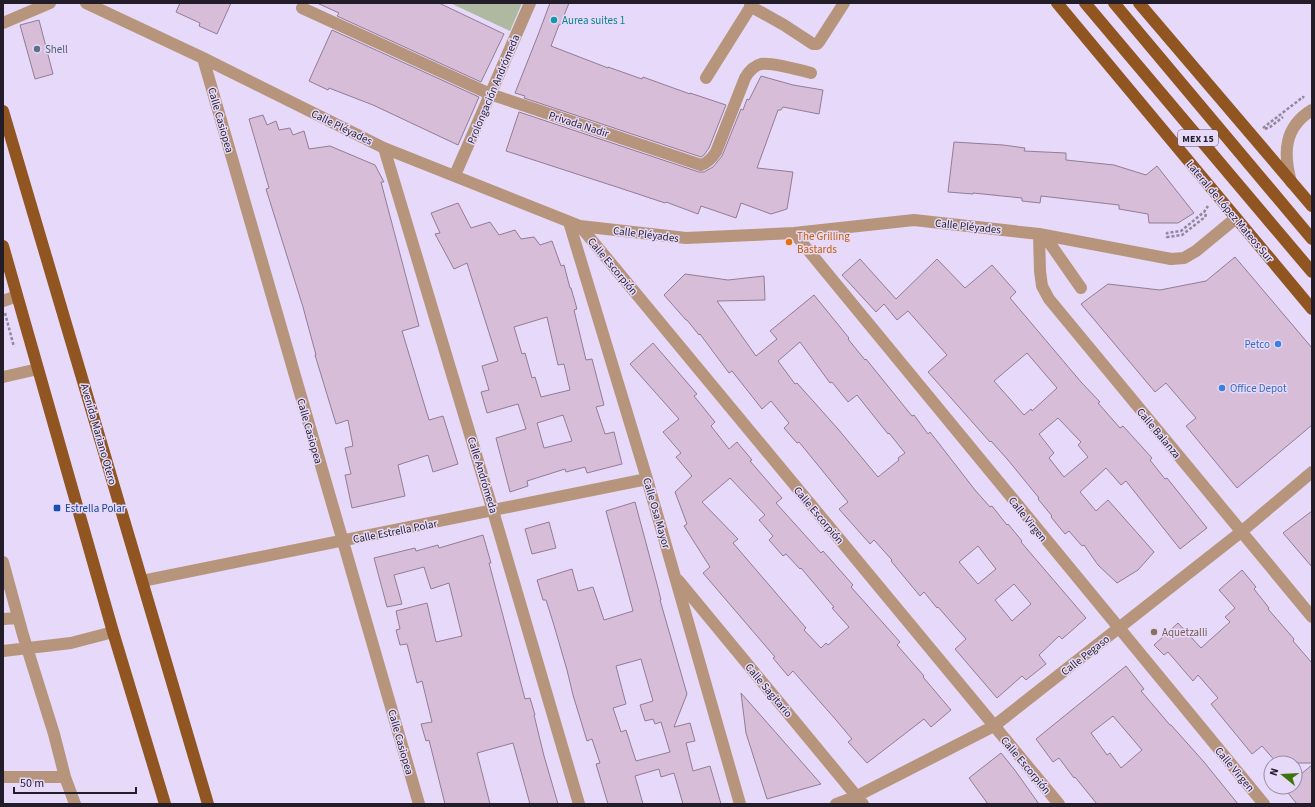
<svg xmlns="http://www.w3.org/2000/svg" width="1315" height="807" font-family="'Source Sans 3',sans-serif">
  <style>
    .green { fill: #adb9a0 }
    .building { fill: #d7bdd8; stroke: #937c95; fill-rule: evenodd }
    .lines { fill: none; stroke-linecap: round; stroke-linejoin: round }
    .path { stroke: #91879e; stroke-width: 2.5; stroke-dasharray: 3 2; stroke-linecap: butt }
    .minor { stroke: #b7957c; stroke-width: 12 }
    .major { stroke: #905520; stroke-width: 12 }
    .culture-dot { fill: #0f9aa8; stroke: #e6d9f9; stroke-width: 1.5 }
    .service-dot { fill: #5c6f8a; stroke: #e6d9f9; stroke-width: 1.5 }
    .food-dot { fill: #e8710a; stroke: #e6d9f9; stroke-width: 1.5 }
    .shop-dot { fill: #3f7fe0; stroke: #e6d9f9; stroke-width: 1.5 }
    .transit-dot { fill: #1a4fb4; stroke: #e6d9f9; stroke-width: 1.5 }
    .education-dot { fill: #8d6e63; stroke: #e6d9f9; stroke-width: 1.5 }
    .labels { text-anchor: middle; stroke-width: 3; stroke-linejoin: round; paint-order: stroke }
    .shield { fill: #e6d9f9; stroke: #5d5567; stroke-width: 1 }
    .shield-label { font-size: 10px; font-weight: bold; fill: #221d28 }
    .culture-label { font-size: 11px; fill: #0d838f; stroke: #e6d9f9; text-anchor: start }
    .service-label { font-size: 11px; fill: #4e5e75; stroke: #e6d9f9; text-anchor: start }
    .street-label { font-size: 11px; fill: #221d28; stroke: #e6d9f9 }
    .food-label { font-size: 11px; fill: #c56008; stroke: #e6d9f9; text-anchor: start }
    .shop-label { font-size: 11px; fill: #366cbe; stroke: #e6d9f9; text-anchor: end }
    .transit-label { font-size: 11px; fill: #164399; stroke: #e6d9f9; text-anchor: start }
    .education-label { font-size: 11px; fill: #785e54; stroke: #e6d9f9; text-anchor: start }
  </style>
  <rect width="100%" height="100%" fill="#e6d9f9"/>
  <path class="green" d="M450 3H522L510 31Z"/>
  <path class="building" d="M180 3H231L217 34 199 26 200 23 176 12Z
    M317 3H439L504 34 481 82 337 16 339 13Z
    M550 3H569L563 18 565 22 559 25 551 46 608 68V67L642 79 643 77 690 94V93L726 105 709 148 704 155 701 157 524 98 525 96 515 93 538 35Z
    M39 20 53 74 35 79 20 25Z
    M332 30 479 97 458 145 373 105 329 88 328 90 309 81Z
    M761 76 793 85 823 90 819 114 783 107 781 110H778L757 168 793 172 787 209 771 214 741 203 736 218 701 206 698 214 666 202 665 203 629 191 506 151 519 112 699 172H704L713 167 722 156 741 109 743 110 747 99 749 100Z
    M263 115 267 125 276 121 279 130 290 128 293 135 304 131 309 149 330 146 375 165 384 182H381L419 326 402 331 429 420 443 416 458 464 433 472 428 455 398 465 405 496 352 508 345 475 351 474 345 448 353 446 348 420 336 424 315 355H316L303 307 266 189 269 188 249 119Z
    M954 142 1003 145 1025 148 1024 151 1066 153V160L1114 165 1146 175 1157 166 1194 213 1178 223H1149L1148 214 1119 209V205L1041 196 1040 203 1022 201V198L973 193V194L948 192Z
    M458 203 471 228 490 222 499 235 515 230 521 239 534 237 540 245 552 241 561 266 564 265 570 288H571L577 309 574 310 586 360 592 359 604 405 596 407 605 434 614 432 622 464 587 473 585 467 566 472 565 469 527 481 528 486 510 492 496 438 526 429 518 404 487 413 481 392 489 390 482 366 498 361 467 263 454 269 435 234 440 233 431 213ZM547 317 558 365 564 364 570 390 541 397 535 377 532 378 525 353 522 354 514 327ZM563 415 572 441 544 448 537 423Z
    M1235 257 1312 348V425L1237 488 1186 426 1196 418 1166 383 1155 392 1081 304 1108 284 1160 290 1206 281Z
    M860 259 896 299 937 259 965 288 992 265 1016 292 1010 298 1081 382 1100 402 1098 403 1120 428 1123 426 1152 458 1150 460 1165 479 1167 478 1207 528 1180 549 1126 481 1121 485 1106 468 1080 492 1096 511 1108 500 1154 552 1138 570 1117 583 1098 565 1084 545 1082 546 1069 531 1065 534 1051 517 1052 516 1038 499 1039 498 1008 460 991 441 990 442 928 372 947 355 908 311 897 320 884 304 876 312 842 275ZM1027 353 1057 388 1032 411 1031 409 1024 415 994 381ZM1058 418 1081 442 1078 445 1088 457 1064 477 1049 458 1054 453 1039 434Z
    M685 274 728 280 764 276 765 300 717 301 756 356 777 339 770 331 814 295 849 338 848 339 865 360 866 359 912 416 914 415 928 434 930 432 975 490 990 507 992 506 1007 525 1008 524 1022 541 1021 542 1086 618 1062 639 1059 636 1039 655 1046 664 1026 680 1022 676 997 698 955 649 966 639 938 607 937 608 924 592 920 596 891 561 892 560 874 540 870 544 839 509 848 502 799 442 797 443 784 428 789 423 771 401 762 409 732 371 729 373 700 334 699 335 687 320H686L664 295ZM800 342 830 383 832 382 848 402 857 395 888 434 889 433 905 453 898 458 899 460 878 477 838 429 797 383 795 384 778 361ZM978 546 996 569 978 584 959 562ZM1014 584 1031 604 1012 621 995 600Z
    M653 343 697 394 694 396 715 422 711 426 729 449 737 442 752 460 750 461 782 498 776 503 821 553 823 551 853 585 851 587 900 642 897 645 924 676 923 677 951 710 931 727 924 719 867 763 848 742 852 739 836 720 793 671 788 676 773 658 775 657 703 573 710 567 684 526 687 524 675 492 692 476 676 457 681 453 663 432 679 419 630 364ZM730 478 765 515 759 520 773 536 769 540 783 556 786 554 800 569 801 568 834 607 832 608 849 627 828 645 826 643 821 648 804 630 806 628 733 543 738 539 702 502Z
    M635 502 657 584 661 600H660L687 694 674 727 690 723 695 741 686 743 693 771 710 766 721 804H683L674 773 661 777 659 769 635 776 643 804H608L596 764 600 763 592 739 587 741 573 695 567 670 553 622 546 600H543L537 580 572 569 578 591 593 587 604 620 633 611 606 511ZM641 659 653 701 640 705 645 721 653 719 655 724 661 722 670 752 636 761 626 730 621 732 613 708 626 704 616 666Z
    M1312 511V567L1283 533Z
    M549 522 556 548 532 554 525 529Z
    M483 535 491 563H489L525 699 530 698 535 715H534L544 756 558 804H530L513 743 477 753 490 804H445L429 740 426 741 421 724 432 722 422 681 417 683 407 644 400 645 396 630 400 629 396 611 427 603 436 642 462 636 449 583 431 589 424 567 394 575 402 604 387 607 374 558 415 548 416 551 438 545 439 548Z
    M1242 570 1256 587 1254 589 1269 608 1268 609 1294 639 1293 641 1312 663V763H1277L1262 746 1252 754 1211 704 1218 698 1198 675 1193 681 1168 652 1164 655 1154 645 1178 623 1201 648 1230 622 1225 617 1235 608 1219 590Z
    M1126 666 1144 689 1141 691 1170 725H1171L1204 762 1238 804H1097L1075 777 1074 778 1059 758 1053 762 1036 739ZM1113 716 1142 750 1121 768 1110 753 1107 755 1091 733Z
    M741 693 821 784 767 799 746 733Z
    M1001 753 1014 769 1039 804H988L969 778Z
    M1312 765V804H1297L1284 788 1295 787V779Z"/>
  <g class="lines">
    <path class="path" d="M1263 128 1303 97 1304 98
      M1265 129 1270 127 1283 117
      M1206 214 1205 217 1182 235 1167 237V233L1181 231 1204 212 1208 206
      M5 313 14 347"/>
    <path class="minor" d="M86 3 203 58 384 148 580 226 686 238 794 233 914 220 1039 234 1171 259 1184 258 1196 251 1236 218
      M750 6 784 25 813 44H817L819 42 844 3
      M302 8 490 94 701 165C708 163 712 158 716 152L745 78C749 71 753 66 761 64 771 62 800 70 811 73
      M3 23 50 3
      M203 58 419 804
      M706 78 753 3
      M384 148 493 511 579 804
      M455 175 530 3
      M1291 182C1283 153 1284 127 1312 110
      M569 222 647 479 740 804
      M580 226 1059 804
      M794 233 1264 804
      M1039 234 1040 271 1042 286 1049 299 1312 617
      M1044 235 1081 288
      M3 301 17 296
      M3 377 38 369
      M3 562 23 635 54 734 65 777 75 804
      M678 580 863 804
      M142 581 647 479
      M3 619 18 618
      M3 651 71 643 113 632
      M3 777H65
      M836 804 857 796 994 726 1241 532 1312 472"/>
    <path class="major" d="M1057 3 1312 309
      M1085 3 1312 272
      M1114 3 1312 239
      M1139 3 1312 206
      M3 111 208 804
      M3 246 113 632 165 804"/>
  </g>
  <circle class="culture-dot" cx="554" cy="20" r="4"/>
  <circle class="service-dot" cx="37" cy="49" r="4"/>
  <circle class="food-dot" cx="789" cy="242" r="4"/>
  <g class="shop-dot">
    <circle cx="1278" cy="344" r="4"/>
    <circle cx="1222" cy="388" r="4"/>
  </g>
  <rect class="transit-dot" x="53" y="504" width="8" height="8" rx="2"/>
  <circle class="education-dot" cx="1154" cy="632" r="4"/>
  <g class="labels">
    <rect class="shield" x="1178" y="130" width="40" height="16" rx="3"/>
    <g class="shield-label">
      <text x="1198" y="142">MEX 15</text>
    </g>
    <g class="culture-label">
      <text x="562" y="24">Aurea suites 1</text>
    </g>
    <g class="service-label">
      <text x="45" y="53">Shell</text>
    </g>
    <g class="street-label">
      <text transform="translate(493 89) rotate(-67)" y="4">Prolongación Andrómeda</text>
      <text transform="translate(221 120) rotate(74)" y="4">Calle Casiopea</text>
      <text transform="translate(579 124) rotate(18)" y="4">Privada Nadir</text>
      <text transform="translate(342 127) rotate(26)" y="4">Calle Pléyades</text>
      <text transform="translate(1230 211) rotate(50)" y="4">Lateral de López Mateos Sur</text>
      <text transform="translate(968 226) rotate(6)" y="4">Calle Pléyades</text>
      <text transform="translate(646 234) rotate(7)" y="4">Calle Pléyades</text>
      <text transform="translate(613 266) rotate(50)" y="4">Calle Escorpión</text>
      <text transform="translate(310 431) rotate(74)" y="4">Calle Casiopea</text>
      <text transform="translate(1159 433) rotate(50)" y="4">Calle Balanza</text>
      <text transform="translate(99 434) rotate(74)" y="4">Avenida Mariano Otero</text>
      <text transform="translate(483 475) rotate(73)" y="4">Calle Andrómeda</text>
      <text transform="translate(657 513) rotate(74)" y="4">Calle Osa Mayor</text>
      <text transform="translate(819 515) rotate(50)" y="4">Calle Escorpión</text>
      <text transform="translate(1028 519) rotate(51)" y="4">Calle Virgen</text>
      <text transform="translate(395 531) rotate(-11)" y="4">Calle Estrella Polar</text>
      <text transform="translate(1085 655) rotate(-38)" y="4">Calle Pegaso</text>
      <text transform="translate(769 690) rotate(50)" y="4">Calle Sagitario</text>
      <text transform="translate(401 742) rotate(74)" y="4">Calle Casiopea</text>
      <text transform="translate(1026 765) rotate(50)" y="4">Calle Escorpión</text>
      <text transform="translate(1235 769) rotate(50)" y="4">Calle Virgen</text>
    </g>
    <g class="food-label">
      <text x="797" y="240">The Grilling<tspan x="797" dy="13">Bastards</tspan></text>
    </g>
    <g class="shop-label">
      <text x="1270" y="348">Petco</text>
      <text x="1230" y="392" text-anchor="start">Office Depot</text>
    </g>
    <g class="transit-label">
      <text x="65" y="512">Estrella Polar</text>
    </g>
    <g class="education-label">
      <text x="1162" y="636">Aquetzalli</text>
    </g>
  </g>
  <rect width="1315" height="807" fill="none" stroke="#221d28" stroke-width="8"/>
  <g transform="translate(1283 775) rotate(288)"><circle r="19" fill="#e6d9f9" stroke="#988ea5"/>
  <path d="M0-3L7 15L0 10L-7 15Z" fill="#3c760b"/>
  <text y="-6" font-size="11" font-weight="bold" text-anchor="middle" fill="#221d28">N</text>
  </g>
  <path d="M14 787v6h122v-6" fill="none" stroke="#221d28" stroke-width="2"/>
  <text x="20" y="787" font-size="12" fill="#221d28" stroke="#e6d9f9" stroke-width="3" paint-order="stroke">50 m</text>
</svg>
